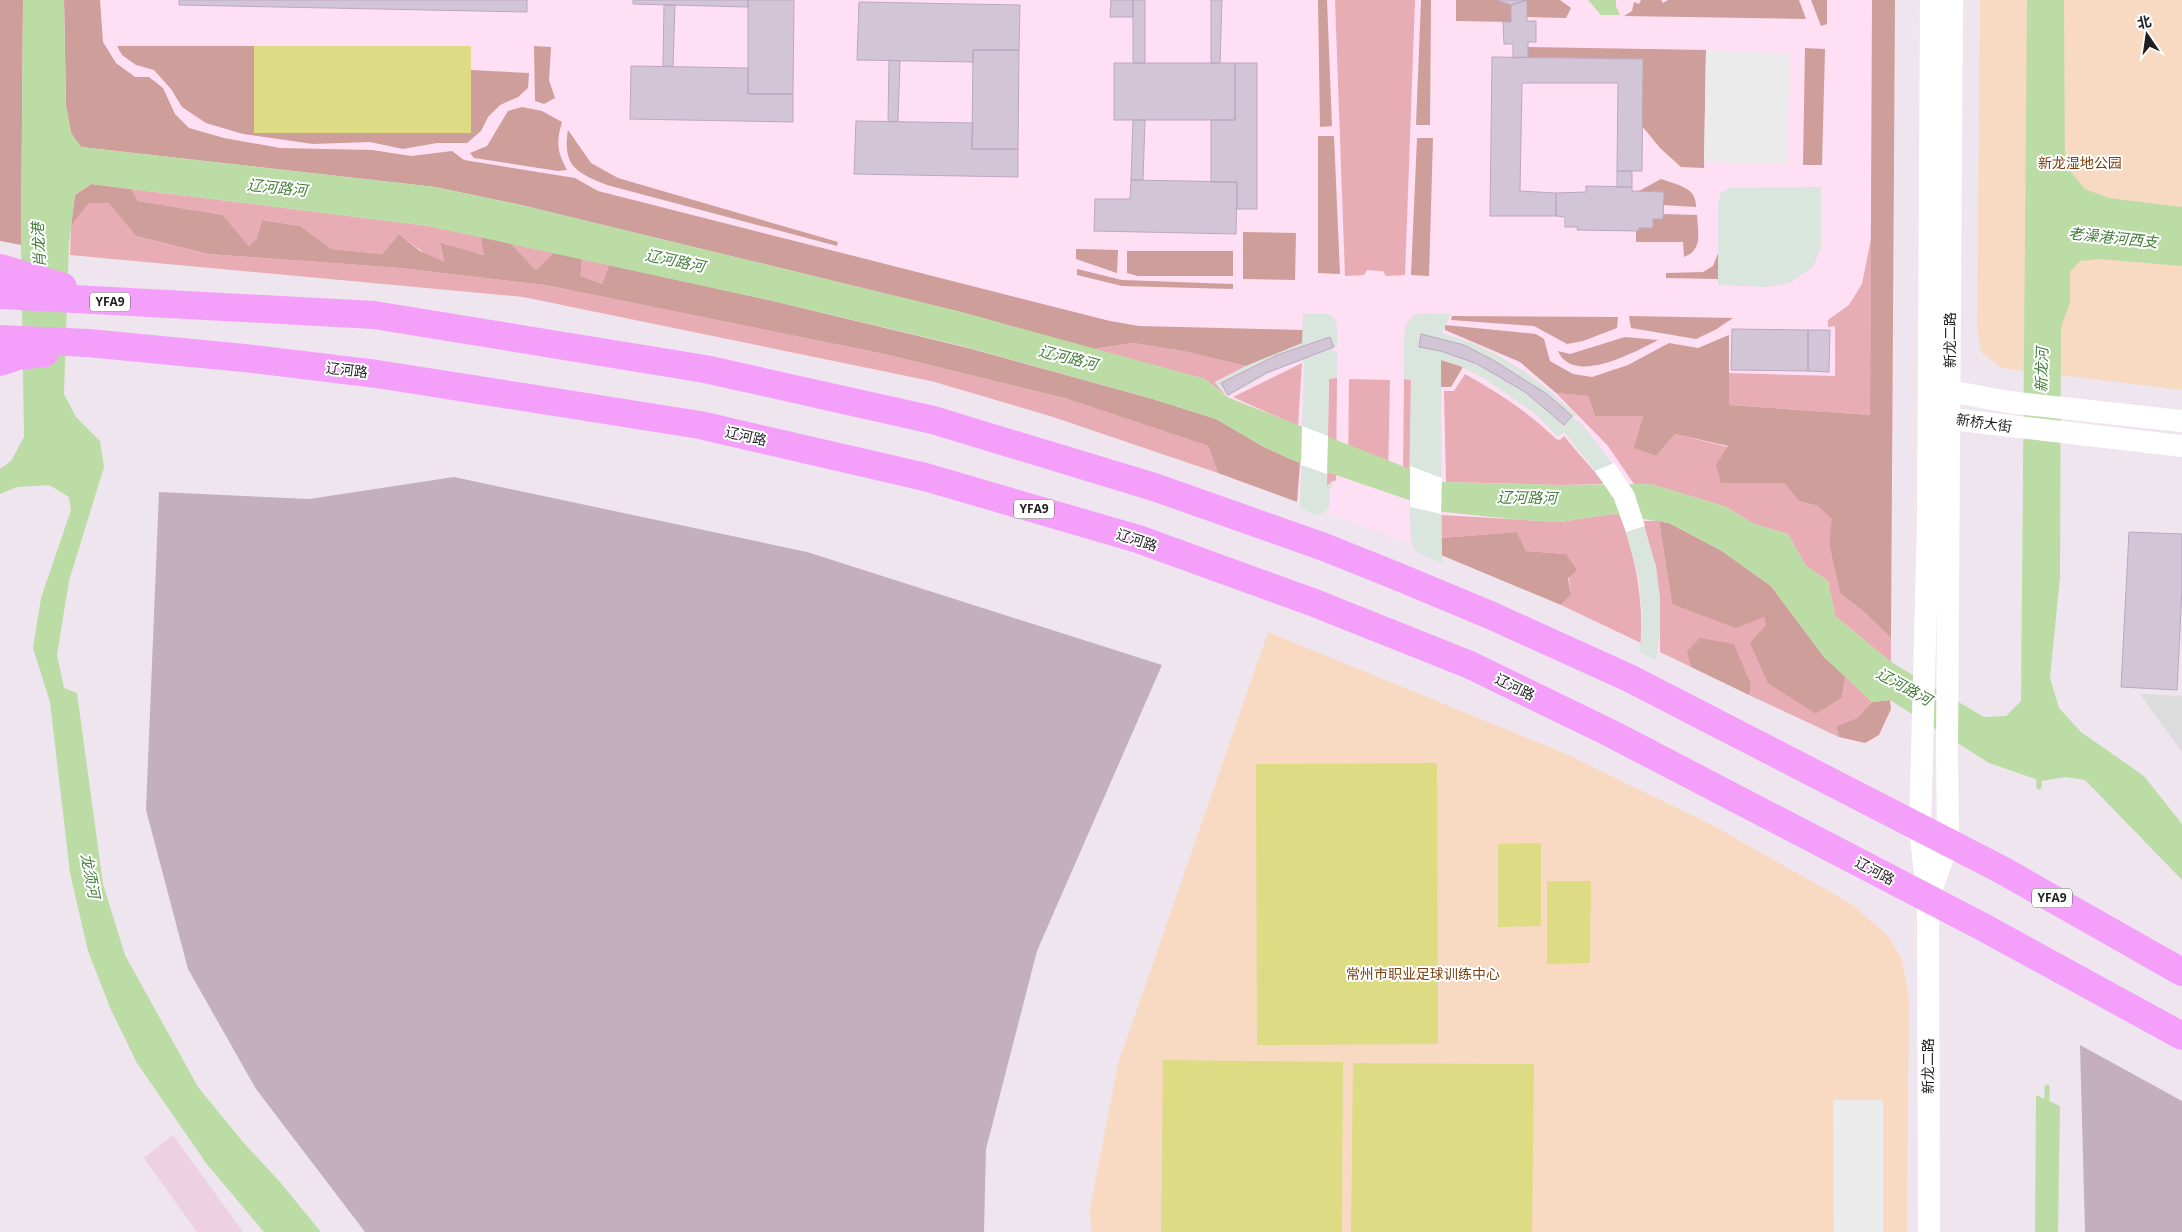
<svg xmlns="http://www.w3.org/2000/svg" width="2182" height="1232" font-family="'Open Sans','Noto Sans SC',sans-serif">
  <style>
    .residential { fill: #dcdcdd }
    .education { fill: #fedff3 }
    .construction { fill: #c4b0bd }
    .farmland { fill: #eed1e1 }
    .grass { fill: #e8acb4 }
    .forest { fill: #ce9e9a }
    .park { fill: #f8dac3 }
    .pitch { fill: #dddb84 }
    .parking { fill: #ebebeb }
    .plaza { fill: #d9e5dd; fill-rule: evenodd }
    .water { fill: #bcdca6 }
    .pier { fill: #fff }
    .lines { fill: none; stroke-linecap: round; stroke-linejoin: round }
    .stream { stroke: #bcdca6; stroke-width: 5 }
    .building { fill: #d2c5d6; stroke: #bca7c1 }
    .minor { stroke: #fff; stroke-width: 22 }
    .major { stroke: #f49ffa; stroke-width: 28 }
    .labels { text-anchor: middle; stroke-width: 4; stroke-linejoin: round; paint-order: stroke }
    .shield { fill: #fff; stroke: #626262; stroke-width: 1 }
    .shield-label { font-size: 12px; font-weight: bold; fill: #1f1f1f }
    .park-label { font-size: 14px; fill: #7b3f0e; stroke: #fff }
    .street-label { font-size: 14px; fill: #1f1f1f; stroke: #fff }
    .water-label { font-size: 15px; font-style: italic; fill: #447e3b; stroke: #fff }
  </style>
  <rect width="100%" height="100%" fill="#efe5ef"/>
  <path class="residential" d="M2140 694 2182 696V752Z"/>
  <path class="education" d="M45 0H1895L1891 709 1879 735 1865 743 1848 741 1561 605 1441 555 1163 452 1049 416 931 381 523 297 47 252Z"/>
  <path class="construction" d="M454 477 807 552 1162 665 1037 951 986 1149 984 1232H365L256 1089 188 969 146 810 159 492 309 499Z
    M2080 1045 2182 1101V1232H2085Z"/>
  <path class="farmland" d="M173 1135 243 1232H197L144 1158Z"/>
  <path class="grass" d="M1335 0H1415L1405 275 1386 276 1383 271 1367 270 1364 275 1345 276Z
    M131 189 428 226 481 237 485 255 440 244 444 263 424 253 399 234 382 254 332 249 300 226 262 220 257 238 249 246 223 215 138 201Z
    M89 203H110L136 236 208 254 400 268 545 285 889 355 1064 398 1208 446 1218 473 1050 416 931 381 523 297 70 255 71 226Z
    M1871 239 1870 415 1729 405V373L1835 376V326L1828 327V320L1849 305 1862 284Z
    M509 242 554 252 536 270Z
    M582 259 609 265 602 284 579 276Z
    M1133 343 1183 351 1246 366 1215 382 1225 395 1205 379 1093 349Z
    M1302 363 1298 426 1233 397Z
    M1465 374C1499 393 1528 412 1556 439L1560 440 1564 436C1577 453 1592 467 1604 484L1560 485 1446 482 1444 391H1454Z
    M1329 378H1337L1336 480 1327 486Z
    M1349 379 1390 380 1388 478H1348Z
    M1404 379H1411L1410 488 1403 480Z
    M1556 393 1588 396 1595 416H1643L1635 448 1656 456 1675 434 1728 447 1721 483H1784L1799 501 1818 506 1833 518 1829 544 1840 593 1864 612 1891 638V662L1835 616 1828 581 1806 566 1788 534 1754 524 1724 506 1650 484H1634L1608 446Z
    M1611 514 1620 515C1636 559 1643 597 1641 643L1561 605 1571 595 1566 554 1526 551 1517 532 1441 538V515L1560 522Z
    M1643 521H1659L1672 604 1764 617 1798 701 1816 714 1842 698 1845 676 1872 702 1857 718 1836 726 1839 737 1749 695 1751 685 1688 651 1691 667 1660 652V598L1655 566Z"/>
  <path class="forest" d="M0 0H23L21 245 0 241Z
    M64 0H100L103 42 116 63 135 77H149L163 88 175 114 189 128 224 138 280 148 372 150 411 156 452 151 464 160 575 178 598 191 1110 321 1139 326 1303 330V343L1246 366 1183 351 1133 343 1093 349 961 312 521 205 435 187 81 147 71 133 66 106Z
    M1318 0H1327L1332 126 1320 127Z
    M1421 0H1431L1430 125H1416Z
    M1456 0H1497L1511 5V22L1456 21Z
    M1527 0H1560L1571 8 1566 18 1527 17Z
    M1641 0H1661L1663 3 1668 0H1799L1806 19 1624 16 1632 11 1634 2 1639 4Z
    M1811 0H1827V24L1821 26Z
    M1872 0H1895L1891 638 1864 612 1840 593 1829 544 1832 519 1818 506 1799 501 1784 483H1721L1716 465 1728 446 1675 434 1656 456 1634 448 1643 416H1595L1588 396 1556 393 1520 362 1445 330V325L1536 334 1544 339 1550 361 1573 374 1592 377 1628 365 1669 343 1698 348 1729 335V405L1870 415Z
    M117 46H254V133H471V70L529 73 528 88 518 97 500 105 488 117 481 131 467 143H437L403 149 370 142 313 144 243 134 206 123 182 107 171 89 154 70 136 65 122 55Z
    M534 46 551 47 549 80 555 98 544 104 535 101Z
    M1528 47 1706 50 1704 168 1681 167 1660 148 1642 126 1643 59 1528 57Z
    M1805 48 1825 49 1822 165H1803Z
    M522 107 542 111 562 122C556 142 557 152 567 170L558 171 474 158 470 153 487 146 508 111Z
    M568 130 591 163 618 178 838 242 837 246 607 185C577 173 562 166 568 130Z
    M1318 136H1334L1340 274 1318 273Z
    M1417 138H1433L1429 276 1411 275Z
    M1661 179C1677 185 1697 187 1696 207L1663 205 1664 192 1639 191Z
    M91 184 131 189 138 201 223 215 249 246 257 238 262 220 300 226 332 249 382 254 399 234 420 251 444 262 440 243 484 255 481 237 509 242 536 270 554 252 582 259 580 276 602 284 609 265 773 301 968 348 1153 399 1216 419 1264 447 1300 463 1297 502 1218 473 1208 446 1064 398 889 355 545 285 400 268 208 254 136 236 109 203H89L71 226 75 195Z
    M1663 214 1697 215C1698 232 1703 250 1684 257L1683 242H1636V231H1639V228H1653V219H1663Z
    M1243 232 1296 233 1295 280 1243 279Z
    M1076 249 1118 250 1117 273 1076 259Z
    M1127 251H1233V276H1138L1127 273Z
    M1718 253V279L1666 278V273L1703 272 1713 266Z
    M1077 269 1122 280 1233 284V289L1122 286 1077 275Z
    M1452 316 1618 317 1617 328 1583 341 1567 344 1534 326 1451 320Z
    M1629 316 1733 318 1715 330 1696 339 1631 328Z
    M1625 337 1658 340C1635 352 1573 386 1558 351L1570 354Z
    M1441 360 1463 367 1451 387H1441Z
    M1659 521 1669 523 1722 551 1771 586 1824 657 1845 676 1842 698 1816 714 1768 683 1750 643 1766 625 1764 617 1736 628 1672 604Z
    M1517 532 1526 551 1566 554 1577 570 1568 578 1571 595 1561 605 1441 555V538Z
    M1700 638 1734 644 1751 685 1749 695 1691 667 1687 651Z
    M1890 700 1891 709 1879 735 1865 743 1839 737 1836 726 1857 718 1872 702Z"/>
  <path class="park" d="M1980 0H2182V390L2002 368 1981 352 1977 326Z
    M1268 632 1564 753 1714 826 1853 905 1888 936 1902 959 1909 999 1907 1232H1091L1090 1208 1118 1064Z"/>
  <path class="pitch" d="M254 46H471V133H254Z
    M1437 763 1438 1044 1257 1045 1256 764Z
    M1541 843V926L1498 927V844Z
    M1547 881H1591L1590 963 1547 964Z
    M1163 1060 1343 1062 1342 1232H1161Z
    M1353 1063 1534 1064 1532 1232H1351Z"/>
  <path class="parking" d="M1706 50 1789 54 1788 164 1704 162Z
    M1833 1100H1883V1232H1834Z"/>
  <path class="plaza" d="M1821 187V248L1813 267 1790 283 1766 287 1718 285V202L1721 193 1729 188Z
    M1421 313 1451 314 1442 333 1473 343 1499 356 1525 372 1550 391 1576 415 1573 418 1583 425 1634 492 1656 566 1660 598V629L1656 660 1640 652 1642 613 1639 580 1626 532 1614 499 1595 471 1564 432 1558 437 1537 415 1485 379 1458 365 1441 360 1442 563 1418 553 1413 547 1411 540 1409 491 1411 380 1404 379V335L1406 324 1413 316ZM1421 334 1464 345 1493 360 1547 394 1572 416 1564 425 1525 392 1477 364 1441 351 1419 347Z
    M1303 314H1328L1335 319 1337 326V347H1334L1330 337 1312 342 1277 355 1221 383 1266 373 1330 348 1337 353V378L1329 379 1327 486 1333 480 1334 482 1330 490 1329 507 1325 512 1317 515 1300 508 1304 360 1274 371 1227 397 1215 383 1246 366 1302 343Z"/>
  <path class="water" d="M23 0H64L66 106 71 133 81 147 435 187 521 205 961 312 1205 379 1227 397 1443 482 1560 485 1650 484 1724 506 1754 524 1788 534 1806 566 1828 581 1835 616 1891 662 1984 717 2006 716 2021 701 2027 0H2064L2065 165 2085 189 2109 198 2182 207V266L2099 259 2080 261 2070 272V303L2061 327 2060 577 2050 678 2059 708 2081 732 2144 776 2182 824V880L2085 780 2066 777 2041 781 1989 763 1890 700 1872 702 1824 657 1771 586 1722 551 1669 523 1611 514 1560 522 1522 520 1444 512 1292 460 1264 447 1216 419 1153 399 962 346 773 301 428 226 91 184 75 195 69 243 64 394 76 417 100 441 104 467 69 581 57 655 64 688 77 693 103 884 125 955 198 1087 243 1142 280 1182 321 1232H264L206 1163 137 1063 111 1010 88 951 70 873 50 702 33 648 41 598 71 510 69 497 49 485 17 487 0 494V469L11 461 24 437 21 245Z
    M1588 0H1616V6L1620 15H1601Z
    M2036 1095 2060 1106 2058 1232H2035Z"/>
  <path class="pier" d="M1302 426 1328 436 1327 474 1301 465Z
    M1614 463 1634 492 1645 526 1626 532 1614 499 1595 471Z
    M1410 466 1442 478 1441 514 1410 507Z"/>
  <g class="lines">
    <path class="stream" d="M2039 775V787
      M2047 1087V1106"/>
  </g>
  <path class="building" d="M179 0H527V12L179 5Z
    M633 0H748V7L633 4Z
    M748 0H794L793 94H748Z
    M1111 0H1133V17H1110Z
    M1133 0H1145V63H1133Z
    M1211 0H1222L1220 63H1211Z
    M1497 0H1527L1511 5Z
    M1527 0V21H1536V42H1528V57L1513 58V44H1504L1503 22H1511V5Z
    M859 2 1020 5 1019 50H973V62L857 60Z
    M664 5H675L673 66H663Z
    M973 50H1019L1018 149H972Z
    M1492 57 1643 59 1642 171H1617L1618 83H1522L1520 191 1556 193V216H1490Z
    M889 60 900 61 898 121 888 122Z
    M1114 63H1235V120H1114Z
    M1235 63H1257V209H1237V182H1211V120H1235Z
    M631 66 748 68V94H793V122L630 119Z
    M1133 120H1145L1143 180H1131Z
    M856 121 973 123 972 149H1018V177L854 174Z
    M1617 171H1632V187H1617Z
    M1131 180 1237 182 1236 234 1094 231 1095 199H1130Z
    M1586 186 1632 187V191L1664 192 1663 219H1653V228H1639V231L1577 230 1578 227H1565V217L1556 216V193L1586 192Z
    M1732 329 1808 330V371L1731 370Z
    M1808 330H1830L1829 372 1808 371Z
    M1421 334 1464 345 1493 360 1547 394 1572 416 1564 425 1525 392 1477 364 1441 351 1419 347Z
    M1330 337 1334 347 1266 373 1228 395 1221 383 1277 355Z
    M2129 532 2182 534V590L2177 690 2121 687Z"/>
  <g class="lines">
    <path class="minor" d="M1939 398 1950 391 2008 402 2182 421
      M1940 411 1951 419 2182 446
      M1929 896 1948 843 1947 748 1952 0
      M1929 1232 1928 899 1920 829 1928 525 1931 0"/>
    <path class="major" d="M0 268 63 287
      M0 295 374 315 705 369 933 420 1154 487 1324 547 1394 575 1490 615 1629 678 2002 870 2182 972
      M0 339 88 343 244 358 377 374 700 425 925 477 1138 539 1312 602 1470 665 1610 733 1981 926 2182 1036
      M0 362 18 356 45 353"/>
  </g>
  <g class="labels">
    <g class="shield">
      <rect x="90" y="292.5" width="40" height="19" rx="4"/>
      <rect x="1014" y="499.5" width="40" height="19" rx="4"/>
      <rect x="2032" y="888.5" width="40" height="19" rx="4"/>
    </g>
    <g class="shield-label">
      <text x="110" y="306">YFA9</text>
      <text x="1034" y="513">YFA9</text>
      <text x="2052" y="902">YFA9</text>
    </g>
    <g class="park-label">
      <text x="2080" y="168">新龙湿地公园</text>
      <text x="1423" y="979">常州市职业足球训练中心</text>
    </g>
    <g class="street-label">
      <text transform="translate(1950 340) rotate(-90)" y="5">新龙二路</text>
      <text transform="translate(347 370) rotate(7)" y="5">辽河路</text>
      <text transform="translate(1984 423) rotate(8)" y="5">新桥大街</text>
      <text transform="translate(746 436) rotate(13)" y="5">辽河路</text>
      <text transform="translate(1137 540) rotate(18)" y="5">辽河路</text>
      <text transform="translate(1515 687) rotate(26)" y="5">辽河路</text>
      <text transform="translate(1875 871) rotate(28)" y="5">辽河路</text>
      <text transform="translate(1928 1066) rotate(-90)" y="5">新龙二路</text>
    </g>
    <g class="water-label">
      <text transform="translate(277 188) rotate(6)" y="5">辽河路河</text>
      <text transform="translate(2113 238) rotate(6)" y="5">老澡港河西支</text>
      <text transform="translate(39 245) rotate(-93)" y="5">肖龙港</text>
      <text transform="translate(675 261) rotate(12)" y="5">辽河路河</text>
      <text transform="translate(1068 358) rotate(14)" y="5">辽河路河</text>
      <text transform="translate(2042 370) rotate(-89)" y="5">新龙河</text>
      <text transform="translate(1527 498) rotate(1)" y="5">辽河路河</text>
      <text transform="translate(1904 687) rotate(29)" y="5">辽河路河</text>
      <text transform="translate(90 876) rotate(79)" y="5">龙须河</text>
    </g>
  </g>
  <g transform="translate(2147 35) rotate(347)" stroke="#ffffff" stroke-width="4" paint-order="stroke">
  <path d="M0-4L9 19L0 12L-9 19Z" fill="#1f1f1f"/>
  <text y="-8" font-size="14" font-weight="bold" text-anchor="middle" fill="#1f1f1f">北</text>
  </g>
</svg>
